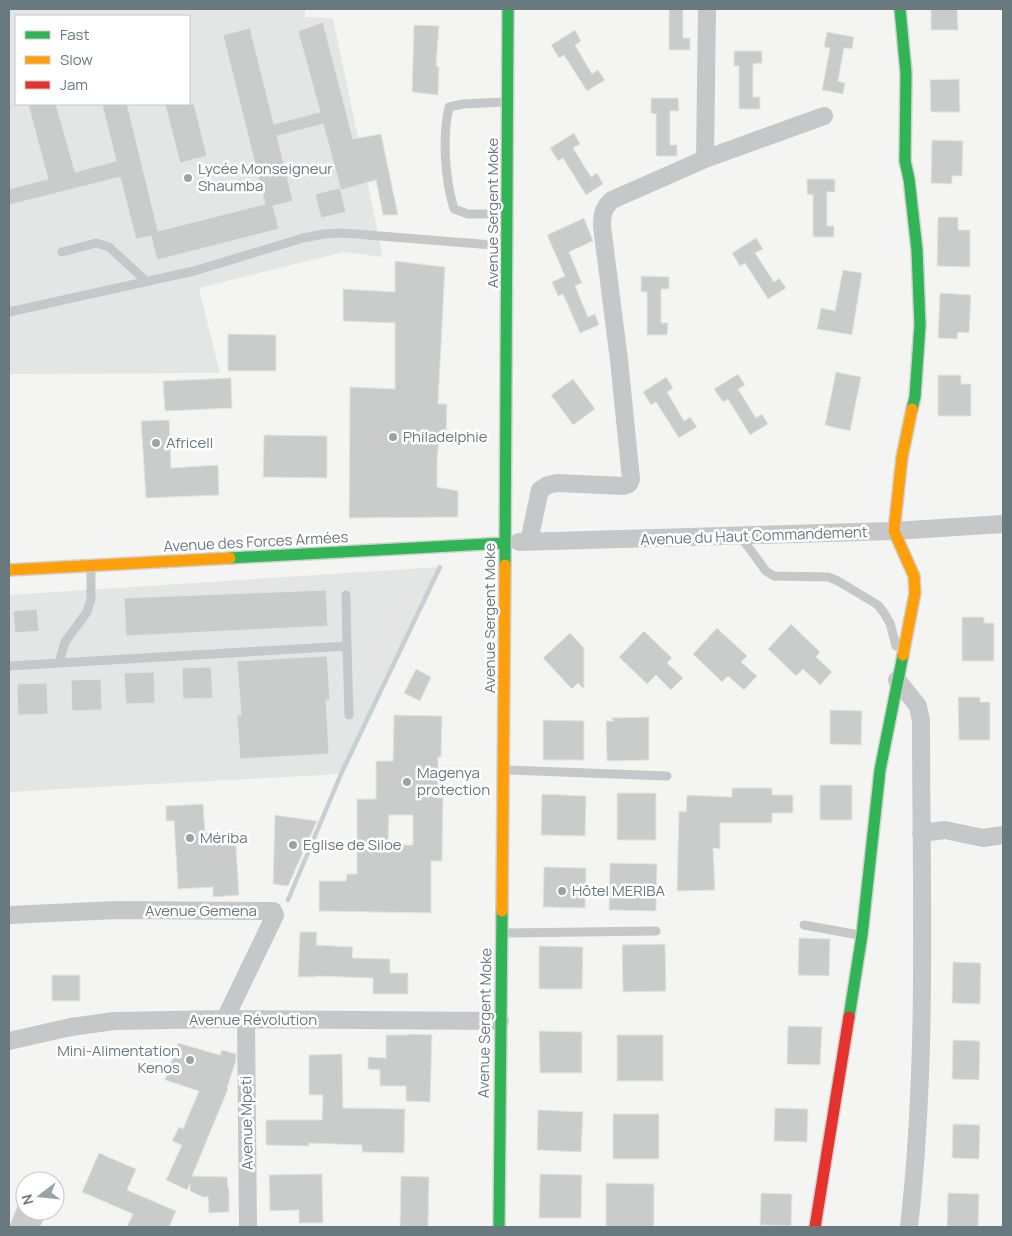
<svg xmlns="http://www.w3.org/2000/svg" width="1012" height="1236" font-family="Manrope,sans-serif">
  <style>
    .built { fill: #e4e6e6; fill-rule: evenodd }
    .lines { fill: none; stroke-linecap: round; stroke-linejoin: round }
    .stream { stroke: #c7d0d1; stroke-width: 4.5 }
    .building { fill: #cacbcb; stroke: #e4e4e3; fill-rule: evenodd }
    .fast-casing { stroke: #cfd0d0; stroke-width: 14 }
    .slow-casing { stroke: #cfd0d0; stroke-width: 14 }
    .jam-casing { stroke: #cfd0d0; stroke-width: 14 }
    .lane { stroke: #c5c7c8; stroke-width: 9 }
    .street { stroke: #c5c7c8; stroke-width: 18 }
    .fast { stroke: #30b455; stroke-width: 11 }
    .slow { stroke: #ff9f0a; stroke-width: 11 }
    .jam { stroke: #e5322d; stroke-width: 11 }
    .poi-dot { fill: #99a4a8; stroke: #fff; stroke-width: 2 }
    .labels { text-anchor: middle; stroke-width: 5; stroke-linejoin: round; paint-order: stroke }
    .poi-label { font-size: 15px; fill: #687980; stroke: #fff; text-anchor: start }
    .street-label { font-size: 15px; fill: #687980; stroke: #fff }
  </style>
  <rect width="100%" height="100%" fill="#f4f4f3"/>
  <path class="built" d="M9 9H305V17L333 18 383 257 344 252 199 288 220 373 9 374ZM16 16H189V104H16Z
    M440 567 341 774 9 792V595Z"/>
  <g class="lines">
    <path class="stream" d="M288 900 341 774 440 567"/>
  </g>
  <path class="building" d="M669 9H683V38H690V50H669Z
    M931 9H957L958 30H931Z
    M323 22 353 139 381 134 398 215H383L376 180 341 190 323 124 277 136 293 201 273 206 279 229 157 260 151 236 136 239 120 177 9 205V189L48 179 28 104H56L75 172 116 161 102 104H127L158 231 265 204 223 35 250 28 274 124 320 112 298 31Z
    M414 25 439 26 436 66 439 67 438 95 412 92Z
    M575 30 581 41 575 45 592 74 598 70 605 80 587 91 564 55 559 58 551 45Z
    M827 32 854 37 852 49 844 48 838 81 845 83 843 94 822 90 830 48 824 47Z
    M734 51H762V63L753 64V97H760V109H739V66H734Z
    M959 79 960 112H931L930 80Z
    M651 98H678L679 111H670V145H677V156H656V114L651 113Z
    M165 104H194L207 156 180 163Z
    M574 133 580 144 573 148 591 177 597 173 603 184 586 195 563 158 558 161 550 148Z
    M932 140 963 141 962 176H952V184L931 183Z
    M807 179H835V192H827V226H834V237H813V195L807 194Z
    M340 188 346 212 321 218 315 194Z
    M938 217H958V230H970V267L937 266Z
    M584 218 593 241 569 252 582 283 575 286 588 317 595 314 599 325 580 333 563 294 558 296 552 282 565 276 547 235Z
    M756 238 763 249 755 253 774 282 779 278 786 288 768 299 745 263 740 266 732 253Z
    M395 261 445 267 438 404H447L446 440 439 439 437 460V487L458 491V517L349 518 350 387 395 389V323L343 321V289L395 292Z
    M843 270 862 273 852 335 817 329 821 308 835 311Z
    M641 276 669 277V289H661V323H668L667 335H647V292H641Z
    M940 293 971 295 969 333 958 332 957 339 938 338Z
    M228 334 276 335V371H228Z
    M836 372 861 377 850 431 825 425Z
    M738 374 745 385 738 389 756 418 762 414 768 424 750 435 728 399 723 402 714 389Z
    M938 375H961V384H971V416H938Z
    M666 377 673 388 667 392 684 421 690 417 697 427 679 438 656 402 651 405 643 392Z
    M231 378 232 408 165 411 163 381Z
    M573 379 595 409 573 425 551 395Z
    M169 420 171 468 218 465 219 495 146 498 141 421Z
    M264 435 327 436V478L263 477Z
    M326 590 328 626 126 636 124 598Z
    M37 609 39 631 15 633 13 611Z
    M962 617H984V623H994V661H962Z
    M791 624 820 652 816 657 832 672 820 685 803 669 796 676 768 649Z
    M717 628 747 656 741 662 757 676 744 690 728 676 722 682 693 654Z
    M644 631 672 658 667 663 683 678 671 690 656 675 647 684 619 657Z
    M570 633 584 648V689L578 683 572 689 543 658Z
    M327 656 330 700H326L329 754 240 759 237 715H241L237 661Z
    M211 667 213 698 183 699 182 668Z
    M416 669 431 677 420 701 404 693Z
    M154 672 155 703 126 704 124 673Z
    M101 679 102 710 72 711 71 680Z
    M47 683 48 714 18 715 17 684Z
    M958 697H980V702H990V740H959Z
    M830 710 862 711 861 745 830 744Z
    M394 715 442 716 441 757H438V798H443L442 861H431V913L319 911V881H346L347 874H357V799H376V761H393ZM389 815H413V845H388Z
    M649 717V760L607 761 606 721H614L611 718Z
    M543 720 584 721V760H543Z
    M820 785H852V820H820Z
    M732 788H772V795H793V813H772V823H720V849L713 848 715 890 677 891 679 811 686 812 687 795 732 797Z
    M617 793H656V840H617Z
    M542 794 586 796 585 836 541 835Z
    M203 804 205 833 235 832 239 895 213 897V887L178 889 174 821H166V806Z
    M275 815 317 821 288 886 273 884Z
    M610 863 657 864 656 911 609 910Z
    M544 867 586 868 585 908 543 907Z
    M300 932H317L316 945 353 947 352 958 390 959V973H408V994H373V978L315 976V977H298Z
    M799 938 830 939 829 976 798 975Z
    M665 944 666 991 623 992 622 945Z
    M539 946 583 947 582 989H539Z
    M953 962 981 963 980 1004 952 1003Z
    M52 975H80V1001H52Z
    M788 1026 822 1027 820 1065 787 1064Z
    M539 1031 582 1032V1073H540Z
    M408 1034 432 1035 430 1102 406 1101V1086H380V1070L368 1069V1057L386 1058V1035H408Z
    M617 1035H663V1081H617Z
    M953 1040 980 1041 979 1080 952 1079Z
    M178 1043 220 1055 222 1050 236 1054V1060L227 1088 228 1089 192 1176 227 1177 228 1188H229V1212L209 1213 208 1197H203L190 1191V1184L187 1190 166 1180 182 1145 172 1141 179 1127 183 1129 199 1091 165 1080Z
    M342 1054 343 1108 405 1109 404 1153 362 1152V1145L309 1143V1146L266 1145V1120H322L323 1095H309V1055Z
    M775 1108 808 1109 807 1142 774 1141Z
    M538 1110 583 1112 581 1152 537 1150Z
    M613 1114H659V1159H613Z
    M953 1124 980 1125 979 1159 952 1158Z
    M99 1153 136 1169 127 1190 176 1211 169 1227H127L133 1214 82 1192Z
    M322 1174 323 1223H299V1210L270 1211 269 1175Z
    M540 1174 582 1175 581 1218H539Z
    M401 1176 429 1177 428 1227H400Z
    M606 1183 654 1184V1227H606Z
    M25 1188V1211H47L40 1227H9Z
    M761 1193 792 1194 791 1226 760 1225Z
    M948 1193 979 1194 978 1227H947Z"/>
  <g class="lines">
    <g class="fast-casing">
      <path id="fast" d="M900 9 906 73 905 161 909 179 917 250 920 325 915 397 912 409
        M230 558 505 543
        M505 565 508 9
        M849 1017 862 935 880 770 903 655
        M499 1227 502 911"/>
    </g>
    <g class="slow-casing">
      <path id="slow" d="M9 570 230 558
        M903 655 915 593 914 576 894 531 902 457 912 409
        M502 911 505 565"/>
    </g>
    <g class="jam-casing">
      <path id="jam" d="M815 1227 849 1017"/>
    </g>
    <path class="lane" d="M505 214H468L454 209C445 179 442 138 449 107L463 104 505 102
      M62 252 96 243 109 247 147 282
      M9 312 194 271 303 238 324 234 343 233 505 246
      M741 537 766 571 774 576 828 577 838 581 878 605 884 613 890 623 896 646
      M91 566V599L87 612 65 642 59 663 347 646 349 715
      M346 595 347 646
      M9 666 59 663
      M507 770 667 776
      M804 925 859 935
      M504 933 656 931"/>
    <path class="street" d="M705 159 824 116
      M529 541 540 490 548 485 557 483 624 486 629 484 631 479 619 360 602 226C602 215 603 208 612 200L705 159 707 9
      M519 542 894 531 1003 524
      M897 680 918 706 921 721C921 890 928 1060 909 1227
      M921 833 945 830 983 838 1003 835
      M9 915 117 910 273 911 275 915 225 1019
      M246 1020 248 1227
      M9 1041 71 1027 114 1021 225 1019 500 1021"/>
    <use href="#fast" class="fast"/>
    <use href="#slow" class="slow"/>
    <use href="#jam" class="jam"/>
  </g>
  <g class="poi-dot">
    <circle cx="188" cy="178" r="5"/>
    <circle cx="393" cy="437" r="5"/>
    <circle cx="156" cy="443" r="5"/>
    <circle cx="407" cy="782" r="5"/>
    <circle cx="190" cy="838" r="5"/>
    <circle cx="293" cy="845" r="5"/>
    <circle cx="562" cy="891" r="5"/>
    <circle cx="190" cy="1060" r="5"/>
  </g>
  <g class="labels">
    <g class="poi-label">
      <text x="198" y="174">Lycée Monseigneur<tspan x="198" dy="17">Shaumba</tspan></text>
      <text x="403" y="442">Philadelphie</text>
      <text x="166" y="448">Africell</text>
      <text x="417" y="778">Magenya<tspan x="417" dy="17">protection</tspan></text>
      <text x="200" y="843">Mériba</text>
      <text x="303" y="850">Eglise de Siloe</text>
      <text x="572" y="896">Hôtel MERIBA</text>
      <text x="180" y="1056" text-anchor="end">Mini-Alimentation<tspan x="180" dy="17">Kenos</tspan></text>
    </g>
    <g class="street-label">
      <text transform="translate(493 213) rotate(-90)" y="5">Avenue Sergent Moke</text>
      <text transform="translate(754 536) rotate(-2)" y="5">Avenue du Haut Commandement</text>
      <text transform="translate(256 542) rotate(-3)" y="5">Avenue des Forces Armées</text>
      <text transform="translate(490 618) rotate(-90)" y="5">Avenue Sergent Moke</text>
      <text x="201" y="916">Avenue Gemena</text>
      <text x="253" y="1025">Avenue Révolution</text>
      <text transform="translate(485 1023) rotate(-89)" y="5">Avenue Sergent Moke</text>
      <text transform="translate(247 1123) rotate(-91)" y="5">Avenue Mpeti</text>
    </g>
  </g>
  <rect width="1012" height="1236" fill="none" stroke="#687980" stroke-width="20"/>
  <rect x="15" y="15" width="175" height="90" fill="#ffffff" stroke="#c3c9cc"/>
  <rect x="25" y="31" width="25" height="8" fill="#30b455" stroke="#c3c9cc"/>
  <text x="60" y="40" font-size="15" fill="#687980">Fast</text>
  <rect x="25" y="56" width="25" height="8" fill="#ff9f0a" stroke="#c3c9cc"/>
  <text x="60" y="65" font-size="15" fill="#687980">Slow</text>
  <rect x="25" y="81" width="25" height="8" fill="#e5322d" stroke="#c3c9cc"/>
  <text x="60" y="90" font-size="15" fill="#687980">Jam</text>
  <g transform="translate(40 1196) rotate(254)"><circle r="24" fill="#ffffff" stroke="#c3c9cc"/>
  <path d="M0-4L9 19L0 12L-9 19Z" fill="#99a4a8"/>
  <text y="-8" font-size="14" font-weight="bold" text-anchor="middle" fill="#687980">N</text>
  </g>
</svg>
